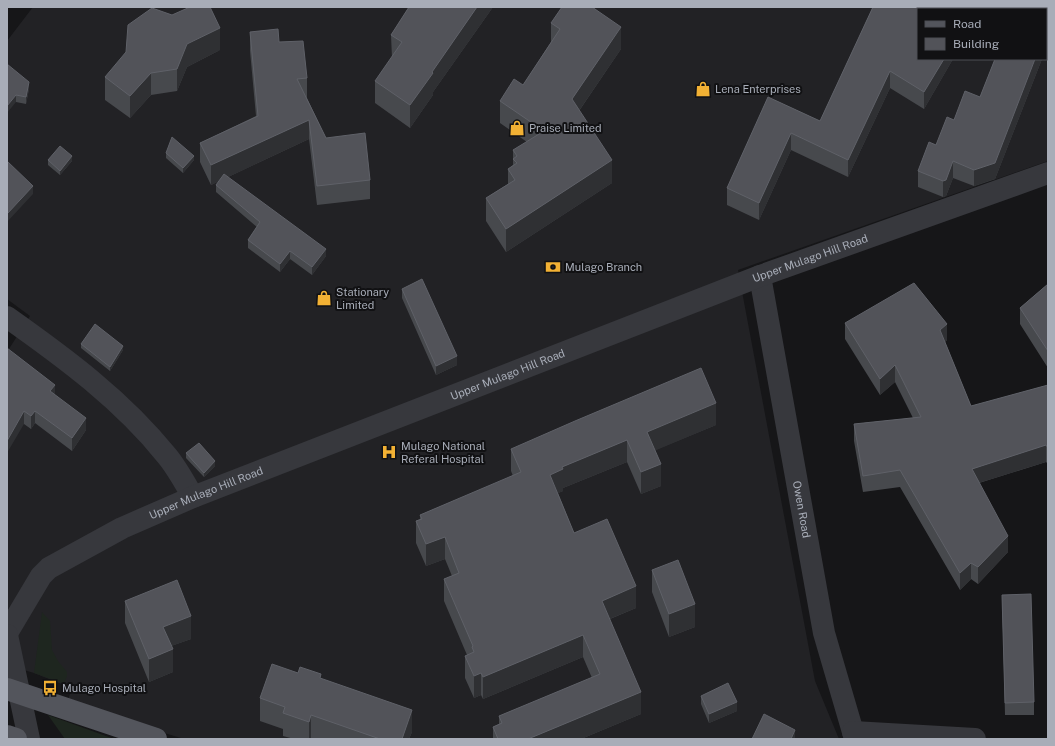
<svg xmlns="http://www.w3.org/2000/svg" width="1055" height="746" font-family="'Public Sans',sans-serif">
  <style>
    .built { fill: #222225; fill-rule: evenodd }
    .green { fill: #1e261f }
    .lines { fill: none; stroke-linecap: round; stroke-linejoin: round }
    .minor { stroke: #37383d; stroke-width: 22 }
    .major { stroke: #53555c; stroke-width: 22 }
    .wall { fill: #47494d }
    .shaded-wall { fill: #2f3033 }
    .building { fill: #525359; stroke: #5f6168 }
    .labels { text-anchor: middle; stroke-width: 4; stroke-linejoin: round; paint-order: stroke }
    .poi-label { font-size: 11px; fill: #a8adb8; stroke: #111113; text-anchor: start }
    .street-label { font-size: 11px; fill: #a8adb8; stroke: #111113 }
  </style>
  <rect width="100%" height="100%" fill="#161618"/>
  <path class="built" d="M33 7H1048V161L738 270 815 681 839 739H184L67 703 72 688 34 673 7 665V352L30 316 7 299V41ZM918 9H1046V59H918Z"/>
  <path class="green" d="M42 612 50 621 52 650 58 661 67 672V676L64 684 34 673Z
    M48 715 114 739H65Z"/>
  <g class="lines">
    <g class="minor">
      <path id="s1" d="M760 276 824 633 855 739"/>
      <path d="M7 317C65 358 122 400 167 456 177 468 185 483 193 497"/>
      <path id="s2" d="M7 633 41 576 49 568 122 528 193 497 760 276 1048 173"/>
      <path d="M7 635 29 739"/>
      <path d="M853 732 975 739"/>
    </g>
    <path class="major" d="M7 689 156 739
      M7 736 16 739"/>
  </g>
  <path class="wall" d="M409 7H493L433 92V95L410 128 375 103V81L392 58 391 35Z
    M873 7 918 59H953L924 109 890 88 848 177 791 150 759 220 727 205V188L768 97 820 121Z
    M551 23 621 49 579 111 612 183 506 252 486 221V198L508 184V169L513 165V150L527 142 500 123V101L523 85 551 42Z
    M250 32 279 42 307 78V98L326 138 370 180V199L317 205 309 139 228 177 326 256 312 275 290 259 280 272 248 248V240L257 227 216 192V185L219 181 211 185 200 162V143L256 116 250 51Z
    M220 50 187 67 177 91 151 95 130 118 105 100V77Z
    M995 59H1042L995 179 974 186 953 178 946 196 943 197 918 187V171L954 120 980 97Z
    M7 64 29 89 26 104 16 102Z
    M166 153 194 160 183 173 166 158Z
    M48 160 72 161 60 175 48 165Z
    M1048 284V368L1020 324V308Z
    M402 289 457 365 436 375 402 298Z
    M845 323 947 340 945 342 971 406 1048 385V464L1046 462 979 483 1008 552 978 584 971 579 960 590 900 487 863 492 854 441V424L913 418 895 382 880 395 845 339Z
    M81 344 123 350 110 371 81 348Z
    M7 348 55 395 86 430 72 451 35 423 31 429 24 424Z
    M716 425 655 450 661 486 641 494 627 462 563 488V491L558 493 574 533 636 608 610 619 641 714 581 739H493V727L499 724V716L592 678 583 657 483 699 481 695 474 698 465 678V656L467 655 444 601V579L452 576 445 559 426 566 416 543V521L420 519V515L513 476 511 471V449Z
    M186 453 215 466 204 477 186 458Z
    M652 570 695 627 669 637 652 592Z
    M1002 595 1034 702V715H1005Z
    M125 601 191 639 171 646 173 672 149 682 125 623Z
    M298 673 321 679 412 732 409 739H315L311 738V739H294L283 736V729L260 721V698Z
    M701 696 737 711 709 723 701 704Z"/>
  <path class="shaded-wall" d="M477 7H493L433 92V95L410 128V105L432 72Z
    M621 27V49L572 121V99Z
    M1048 27V43L1046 48V32Z
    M220 28V50L187 67 177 91V69L187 44Z
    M944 59H953L924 109V92Z
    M1035 59H1042L995 179 974 186V170Z
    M890 71V88L848 177V160Z
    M151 73V95L130 118V96Z
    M29 82V89L26 104V97Z
    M16 95V102L7 113V106Z
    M309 120V139L211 185V165Z
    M791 133V150L759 220V203Z
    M72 156V161L60 175V171Z
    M194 156V160L183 173V168Z
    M612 160V183L506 252V229Z
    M953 161V178L946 196 943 197V181Z
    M33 186V194L7 222V214Z
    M326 249V256L312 275V267Z
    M290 251V259L280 272V264Z
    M947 324V340L940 346V330Z
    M123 346V350L110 371V367Z
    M457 356V365L436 375V366Z
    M895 365V382L880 395V379Z
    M55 385V397L50 391Z
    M716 403V425L647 454V432Z
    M24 411V424L7 453V441Z
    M35 411V423L31 429V416Z
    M86 418V430L72 451V438Z
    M627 440V462L563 488V491L550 497V475L562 467Z
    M1046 445V462L972 485V469Z
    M215 461V466L204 477V473Z
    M661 464V486L641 494V472Z
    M1008 536V552L978 584V567Z
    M445 537V559L426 566V544Z
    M971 563V579L960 590V573Z
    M636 586V608L602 622V601Z
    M695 604V627L669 637V614Z
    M191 616V639L163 649V627Z
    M583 635V657L483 699V677Z
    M173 649V672L149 682V659Z
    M481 673V695L474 698V676Z
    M641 692V714L581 739H528Z
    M737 702V711L709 723V714Z
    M412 710V732L409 739H402Z
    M311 715V739H309V722Z
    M795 730V739H791Z"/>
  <path class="building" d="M190 7H210L220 28 187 44 177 69 151 73 130 96 105 77 126 52 128 25 152 8 172 15Z
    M409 7H477L432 72 433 73 410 105 375 81 402 42 391 35Z
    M562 7H592L621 27 572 99 612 160 506 229 486 198 515 180 508 169 517 163 513 159 517 156 513 150 544 131 500 101 514 79 523 85 560 29 551 23Z
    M873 7H931L935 9H918V59H944L924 92 890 71 848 160 791 133 759 203 727 188 768 97 820 121Z
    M1015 7H1048V27L1046 32V9H1015Z
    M278 29 279 42 303 41 307 78 297 79 326 138 365 133 370 180 317 186 309 120 211 165 200 143 258 116 250 32Z
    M995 59H1035L995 163 974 170 953 161 946 180 943 181 918 171 929 142 936 145 947 117 954 120 965 91 980 97Z
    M7 64 29 82 26 97 16 95 7 106Z
    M172 137 194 156 183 168 166 153Z
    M60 146 72 156 60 171 48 160Z
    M7 161 33 186 7 214Z
    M224 174 326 249 312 267 290 251 280 264 248 240 260 222 216 185Z
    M422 279 457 356 436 366 402 289Z
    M914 283 947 324 940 330 971 406 1048 385V448L1046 445 972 469 1008 536 978 567 971 563 960 573 900 470 863 476 854 424 921 417 895 365 880 379 845 323Z
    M1048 284V351L1020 308Z
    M95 324 123 346 110 367 81 344Z
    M7 348 55 385 50 391 86 418 72 438 35 411 31 416 24 411 7 441Z
    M701 368 716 403 647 432 661 464 641 472 627 440 562 467 563 469 550 475 574 533 607 519 636 586 602 601 641 692 528 739H498L493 727 502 723 499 716 600 674 583 635 483 677 481 673 474 676 465 656 474 652 472 647 473 646 444 579 459 573 445 537 426 544 416 521 422 519 420 515 521 472 511 449 575 421Z
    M199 443 215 461 204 473 186 453Z
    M678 560 695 604 669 614 652 570Z
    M177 580 191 616 163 627 173 649 149 659 125 601Z
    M1031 594 1034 702 1005 703 1002 595Z
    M272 664 298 673 300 667 321 674 320 678 412 710 402 739H380L311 715 309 722 283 713 285 707 260 698Z
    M728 683 737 702 709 714 701 696Z
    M764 714 795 730 791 739H752Z"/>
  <defs>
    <g id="shop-bare" transform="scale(1.2)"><path d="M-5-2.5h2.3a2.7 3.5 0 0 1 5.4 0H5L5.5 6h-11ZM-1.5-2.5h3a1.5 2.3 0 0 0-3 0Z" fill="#f2b134" stroke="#111113" stroke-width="2.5" paint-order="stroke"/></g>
    <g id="bank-bare" transform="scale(1.2)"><path d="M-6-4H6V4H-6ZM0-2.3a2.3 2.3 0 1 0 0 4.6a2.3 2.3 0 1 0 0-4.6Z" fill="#f2b134" stroke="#111113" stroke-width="2.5" paint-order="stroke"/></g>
    <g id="hospital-bare" transform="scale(1.2)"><path d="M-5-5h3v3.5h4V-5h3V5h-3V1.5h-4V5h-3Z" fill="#f2b134" stroke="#111113" stroke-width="2.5" paint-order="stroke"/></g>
    <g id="bus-bare" transform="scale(1.2)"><path d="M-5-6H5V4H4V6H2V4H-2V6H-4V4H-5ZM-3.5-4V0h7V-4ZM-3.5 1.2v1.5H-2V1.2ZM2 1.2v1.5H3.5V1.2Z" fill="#f2b134" stroke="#111113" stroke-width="2.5" paint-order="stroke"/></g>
  </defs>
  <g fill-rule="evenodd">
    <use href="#shop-bare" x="703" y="89"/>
    <use href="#shop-bare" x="517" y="128"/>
    <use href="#bank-bare" x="553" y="267"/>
    <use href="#shop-bare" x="324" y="298"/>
    <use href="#hospital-bare" x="389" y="452"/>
    <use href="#bus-bare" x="50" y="688"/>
  </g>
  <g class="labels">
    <g class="poi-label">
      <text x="715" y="93">Lena Enterprises</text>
      <text x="529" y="132">Praise Limited</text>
      <text x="565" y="271">Mulago Branch</text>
      <text x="336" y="296">Stationary<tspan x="336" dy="13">Limited</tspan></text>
      <text x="401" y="450">Mulago National<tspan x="401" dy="13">Referal Hospital</tspan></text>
      <text x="62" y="692">Mulago Hospital</text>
    </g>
    <g class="street-label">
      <text dy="4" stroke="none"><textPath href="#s2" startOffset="900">Upper Mulago Hill Road</textPath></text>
      <text dy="4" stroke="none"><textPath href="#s2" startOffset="576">Upper Mulago Hill Road</textPath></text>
      <text dy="4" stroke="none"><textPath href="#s2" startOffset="252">Upper Mulago Hill Road</textPath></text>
      <text dy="4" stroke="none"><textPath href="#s1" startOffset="237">Owen Road</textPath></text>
    </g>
  </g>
  <rect width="1055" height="746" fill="none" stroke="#a8adb8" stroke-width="16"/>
  <rect x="917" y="8" width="130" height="52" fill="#111113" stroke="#4d4f55"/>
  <rect x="925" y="21" width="20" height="6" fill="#53555c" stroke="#4d4f55"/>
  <text x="953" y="28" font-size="12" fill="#a8adb8">Road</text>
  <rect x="925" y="38" width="20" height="12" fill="#525359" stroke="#4d4f55"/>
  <text x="953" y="48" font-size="12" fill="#a8adb8">Building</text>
</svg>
